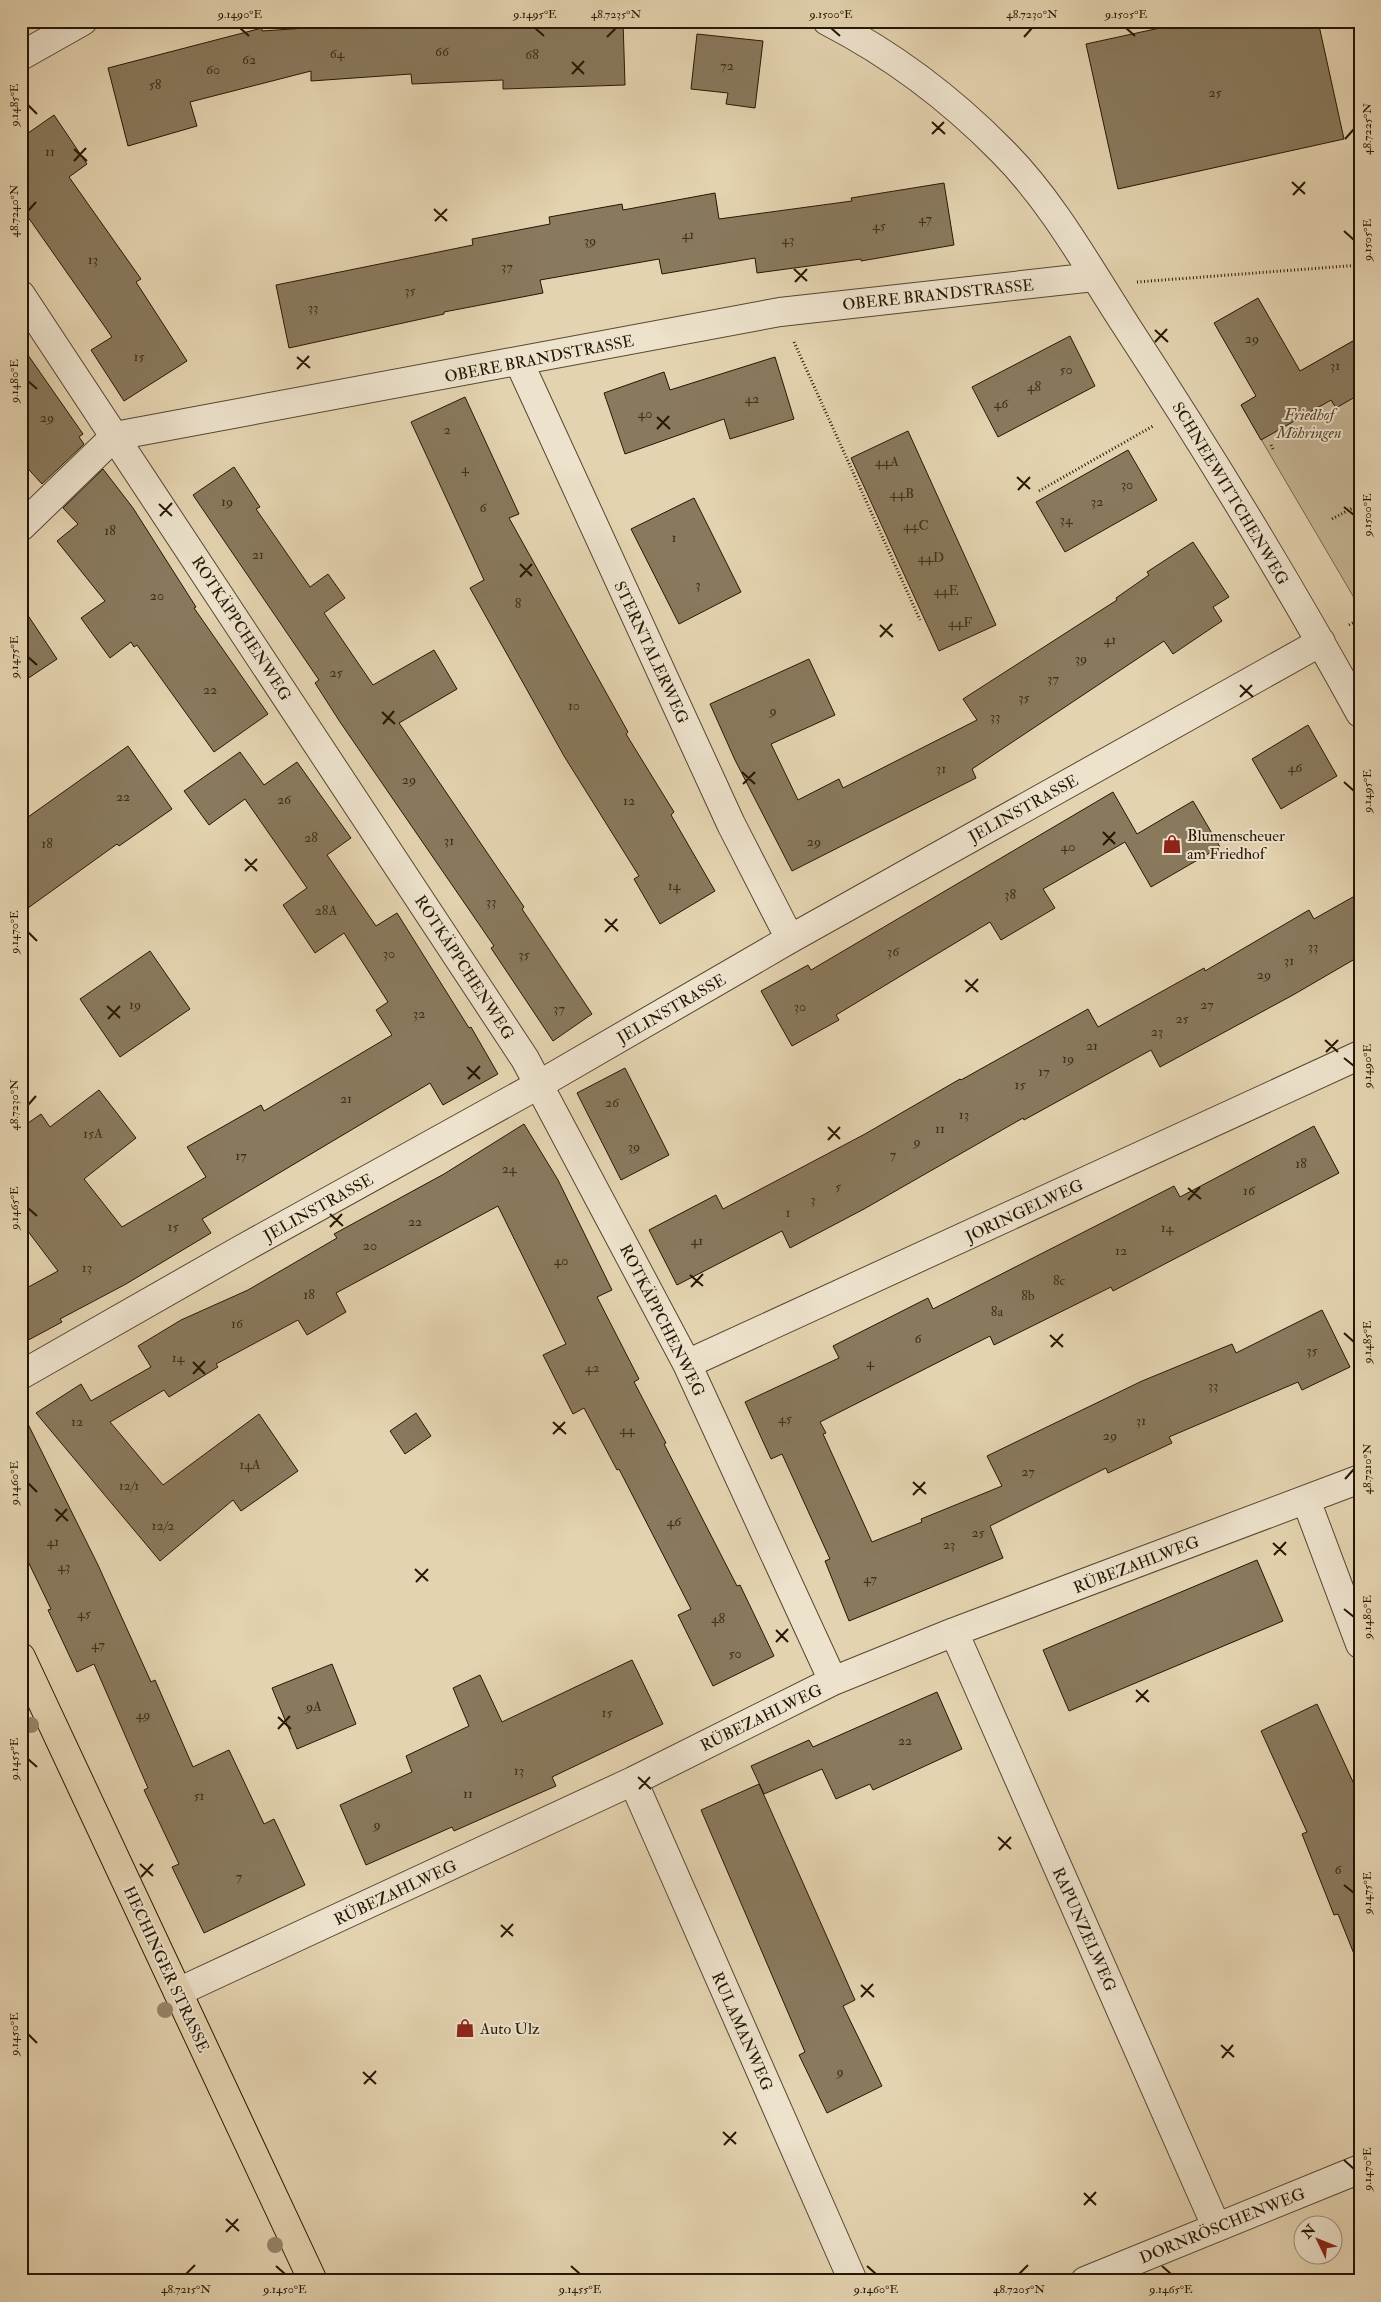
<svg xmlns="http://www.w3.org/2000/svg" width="1381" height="2302" font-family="'IM FELL Double Pica',serif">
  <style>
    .green { fill: #c4b393; stroke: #75654c }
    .building { fill: #89795d; stroke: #261704 }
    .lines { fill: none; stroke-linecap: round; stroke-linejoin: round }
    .minor-casing { stroke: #56462f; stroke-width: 30 }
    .major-casing { stroke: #261704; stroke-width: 30 }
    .path { stroke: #261704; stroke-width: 3; stroke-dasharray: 1 2.5; stroke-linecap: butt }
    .minor { stroke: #ede2cc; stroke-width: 28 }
    .major { stroke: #e4d3b0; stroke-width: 28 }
    .tree { fill: #958569 }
    .ticks { fill: none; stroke: #261704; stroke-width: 2 }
    .labels { text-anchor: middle; stroke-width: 4; stroke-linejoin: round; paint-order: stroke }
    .number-label { font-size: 14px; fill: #3f301a }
    .street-label { font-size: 16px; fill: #261704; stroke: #ede2cc }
    .park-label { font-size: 16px; font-style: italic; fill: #55462f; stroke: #ede2cc }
    .poi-label { font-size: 16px; fill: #261704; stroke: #ede2cc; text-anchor: start }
    .neatline { fill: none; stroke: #261704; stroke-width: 2 }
    .ticks-label { font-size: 12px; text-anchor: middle; fill: #261704 }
  </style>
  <rect width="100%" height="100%" fill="#e4d3b0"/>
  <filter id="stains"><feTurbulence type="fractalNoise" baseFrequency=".004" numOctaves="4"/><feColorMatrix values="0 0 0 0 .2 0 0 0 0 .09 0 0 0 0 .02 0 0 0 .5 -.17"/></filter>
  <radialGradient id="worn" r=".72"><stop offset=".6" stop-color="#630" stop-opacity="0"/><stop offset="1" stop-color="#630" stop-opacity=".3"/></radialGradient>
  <path class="green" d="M1360 337V608L1241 405Z"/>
  <path class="building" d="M409 21H623L625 85 503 89V80L412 84 411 74 311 81V71L190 102 197 126 128 146 108 68 262 28V31Z
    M1192 21H1318L1344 139 1118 189 1086 44Z
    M697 34 763 41 755 108 726 104 728 93 691 89Z
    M54 115 87 164 69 177 141 279 136 282 187 361 124 401 91 350 112 337 21 207V138Z
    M944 183 954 245 861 261V259L757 273 755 258 662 274 659 259 540 280 543 293 444 312V314L289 348 276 285 473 245 472 239 550 224 549 217 622 204 623 210 715 193 719 219 852 201 851 198Z
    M1258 298 1300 371 1360 337V394L1336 408 1331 400 1261 440 1241 405 1256 396 1214 323Z
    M1070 336 1095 386 998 437 972 387Z
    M21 345 83 434 79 437 84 444 42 484 21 461Z
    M775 357 794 419 730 439 724 419 625 454 604 393 664 372 670 390Z
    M465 397 519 514 509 518 628 732 626 734 674 812 671 815 715 891 660 924 634 879 639 876 564 756 470 588 484 580 411 422Z
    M908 431 996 625 939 651 851 458Z
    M1128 450 1157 500 1065 552 1036 502Z
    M234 467 260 507 256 509 310 587 328 574 345 598 324 613 373 685 434 650 457 689 399 723 524 907 522 909 592 1014 553 1041 491 948 494 946 340 722 315 683 319 680 193 495Z
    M103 469 133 508 196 607 194 608 268 714 214 752 137 645 134 647 131 642 110 658 81 618 105 601 57 541 78 524 63 508Z
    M694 498 741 592 679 624 631 529Z
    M1193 542 1229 597 1213 607 1222 621 1173 654 1164 641 972 769 976 778 792 871 735 760 710 704 809 659 835 715 771 744 798 800 839 779 843 788 977 720 963 699 1117 600 1116 598 1149 575 1147 572Z
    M21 605 57 659 21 683Z
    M1308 725 1337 776 1281 809 1252 759Z
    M128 746 172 809 119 846 117 844 21 913V822Z
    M240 752 264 785 297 762 351 838 327 855 376 926 397 913 469 1028 471 1027 498 1074 443 1105 430 1083 202 1219 211 1233 126 1284 60 1319 62 1322 21 1344V1291L58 1271 21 1222V1128L41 1114 50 1127 99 1090 136 1138 84 1179 122 1227 206 1177 187 1147 261 1105 264 1111 392 1035 376 1010 388 1002 344 933 315 953 283 905 307 888 245 799 209 825 184 791Z
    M1113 792 1137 834 1193 801 1220 847 1151 887 1125 842 1043 889 1055 908 1001 940 990 922 836 1015 839 1020 792 1046 761 991 808 965 811 970Z
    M1360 893V956L1293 995 1160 1067 1151 1050 1024 1120 1023 1118 864 1209 790 1248 782 1231 677 1285 649 1230 716 1195 723 1209 865 1134 960 1079 961 1080 1088 1009 1098 1027 1204 968 1205 971 1309 910 1314 919Z
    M150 951 190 1009 120 1057 80 999Z
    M625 1068 669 1155 621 1180 577 1093Z
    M524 1124 558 1180 612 1290 597 1297 639 1379 634 1382 666 1443 664 1444 737 1586 740 1585 774 1656 713 1686 678 1615 691 1609 619 1469 617 1470 584 1408 573 1414 543 1355 566 1344 498 1206 336 1293 346 1312 307 1335 298 1320 216 1364 218 1367 169 1397 164 1390 110 1422 163 1485 259 1414 298 1471 241 1511 233 1500 160 1561 36 1413 81 1384 91 1401 151 1367 138 1346 181 1320 248 1290 337 1238 334 1234 444 1174Z
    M1314 1126 1339 1173 1113 1291 1111 1287 994 1345 990 1336 820 1422 826 1433 823 1434 872 1542 922 1522 921 1519 1002 1486 987 1456 1142 1381 1232 1344 1236 1353 1322 1310 1350 1367 1302 1390 1298 1382 1169 1437 1172 1443 1108 1473 1106 1468 990 1526 1003 1558 849 1621 825 1561 830 1559 782 1454 771 1459 745 1402 839 1358 833 1346 928 1298 933 1309 1174 1186 1180 1197Z
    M21 1410 98 1565 151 1682 155 1680 193 1767 229 1750 264 1824 274 1819 305 1885 204 1933 172 1867 179 1864 144 1790 148 1788 94 1664 77 1672 48 1610 51 1609 21 1547Z
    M416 1413 431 1436 405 1454 390 1431Z
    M1257 1560 1283 1621 1069 1711 1043 1650Z
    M632 1660 663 1724 552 1777 556 1786 454 1831 452 1827 366 1865 340 1805 412 1772 406 1756 469 1726 453 1688 480 1675 502 1722Z
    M332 1664 356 1724 297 1749 272 1688Z
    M937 1692 962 1749 873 1790 870 1784 836 1799 822 1769 764 1794 751 1766 809 1740 813 1747Z
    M1317 1704 1360 1797 1358 1964 1338 1914 1334 1915 1302 1834 1307 1832 1261 1731Z
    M759 1784 855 2000 843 2006 882 2086 827 2113 799 2055 805 2052 701 1810Z"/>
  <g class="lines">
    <g class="minor-casing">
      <path id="minor" d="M827 21C891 54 951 99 1002 151 1052 201 1087 265 1125 324 1208 451 1287 580 1360 713
        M21 56 83 21
        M21 295 525 1059 687 1364 833 1681
        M519 362 731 824 790 939
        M21 527 115 436 780 312 1094 277
        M687 1364 1360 1055
        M21 1375 242 1249 540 1084 790 939 1321 642
        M1306 1500 1360 1644
        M954 1632 1216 2226
        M633 1781 853 2281
        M178 1992 633 1781 833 1681 954 1632 1360 1479
        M1085 2281 1360 2169"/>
    </g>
    <g class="major-casing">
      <path id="major" d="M21 1657 313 2281"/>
    </g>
    <path class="path" d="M1137 282 1360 265
      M794 342 920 620
      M1271 445 1273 449
      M1039 491 1153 426
      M1332 519 1360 504
      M1349 625 1360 619"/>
    <use href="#minor" class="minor"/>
    <use href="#major" class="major"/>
  </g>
  <g class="tree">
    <circle cx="31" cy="1725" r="8"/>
    <circle cx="165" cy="2010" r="8"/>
    <circle cx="275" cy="2245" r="8"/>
  </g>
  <path class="ticks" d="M240 28 249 36M535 28 544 36M831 28 840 36M1126 28 1135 36M607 37 616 28M1024 37 1032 28M572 62 584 74M572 74 584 61M28 105 37 114M932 122 945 134M932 134 944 122M1345 139 1354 129M74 149 87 161M74 161 86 148M1292 182 1305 194M1293 195 1305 182M434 209 447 221M28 211 36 202M435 221 447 209M1344 231 1354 240M794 269 807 281M795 282 807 269M1155 330 1168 342M1155 342 1167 329M297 357 310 368M297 369 309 356M28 381 37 389M657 417 670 429M657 429 669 416M1017 477 1030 489M1018 490 1030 477M159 504 172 516M1344 507 1354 515M160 516 172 503M520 564 532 576M520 577 532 564M880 625 893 637M880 637 892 624M28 657 37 665M1240 685 1253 697M1240 697 1252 685M382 712 395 724M383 724 394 711M742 772 755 784M1344 782 1354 791M743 784 755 772M1103 832 1115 844M1103 845 1115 832M245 859 257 871M245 871 257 859M605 919 618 931M28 932 37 941M605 932 617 919M965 980 978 992M966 992 978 979M107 1006 120 1018M108 1019 120 1006M1325 1040 1338 1052M1326 1052 1338 1040M1344 1058 1354 1066M467 1067 480 1079M468 1079 480 1066M28 1105 36 1096M828 1127 840 1139M828 1140 840 1127M1188 1188 1201 1199M1188 1200 1200 1187M28 1208 37 1216M330 1214 343 1226M330 1227 342 1214M690 1275 703 1286M691 1287 703 1274M1344 1333 1354 1342M1050 1335 1063 1347M1051 1347 1063 1334M193 1362 205 1374M193 1374 205 1361M553 1422 566 1434M553 1434 565 1422M1345 1479 1354 1469M913 1482 926 1494M28 1483 37 1492M913 1495 925 1482M55 1509 68 1521M56 1521 67 1509M1273 1543 1286 1555M1274 1555 1286 1542M415 1569 428 1581M416 1582 428 1569M1344 1609 1354 1617M776 1630 788 1642M776 1642 788 1629M1136 1690 1149 1702M1136 1702 1148 1690M278 1717 291 1729M278 1729 290 1716M28 1759 37 1767M638 1777 651 1789M639 1789 650 1777M998 1837 1011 1849M999 1850 1011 1837M140 1864 153 1876M141 1877 153 1864M1344 1885 1354 1893M501 1925 513 1936M501 1937 513 1924M861 1985 874 1997M861 1997 873 1984M28 2034 37 2043M1221 2045 1234 2057M1222 2058 1233 2045M363 2072 376 2084M364 2084 376 2071M723 2132 736 2144M724 2145 736 2132M1344 2160 1354 2169M1084 2193 1096 2205M1084 2205 1096 2192M226 2219 239 2231M226 2232 238 2219M276 2266 285 2274M571 2266 580 2274M867 2266 876 2274M1162 2266 1171 2274M186 2274 195 2265M1019 2274 1028 2265"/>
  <defs>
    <g id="shop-bare" transform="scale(1.5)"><path d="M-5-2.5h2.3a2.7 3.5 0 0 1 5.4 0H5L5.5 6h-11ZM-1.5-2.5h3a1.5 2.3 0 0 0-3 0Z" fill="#8f2418" stroke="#ede2cc" stroke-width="2.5" paint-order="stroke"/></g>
  </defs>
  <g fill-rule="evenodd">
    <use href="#shop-bare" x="1172" y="844"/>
    <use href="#shop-bare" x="465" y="2028"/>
  </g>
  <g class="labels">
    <g class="number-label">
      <text x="442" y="56">66</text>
      <text x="337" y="58">64</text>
      <text x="532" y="59">68</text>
      <text x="249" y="64">62</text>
      <text x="727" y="70">72</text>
      <text x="213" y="74">60</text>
      <text x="155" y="89">58</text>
      <text x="1215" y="97">25</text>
      <text x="50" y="156">11</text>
      <text x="925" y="223">47</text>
      <text x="879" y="230">45</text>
      <text x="688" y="239">41</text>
      <text x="788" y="244">43</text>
      <text x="590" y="245">39</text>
      <text x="93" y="264">13</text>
      <text x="507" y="271">37</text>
      <text x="410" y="295">35</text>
      <text x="313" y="312">33</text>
      <text x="1252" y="343">29</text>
      <text x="139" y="361">15</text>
      <text x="1335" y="370">31</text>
      <text x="1066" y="374">50</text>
      <text x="1034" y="391">48</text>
      <text x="752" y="403">42</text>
      <text x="1001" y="408">46</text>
      <text x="645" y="418">40</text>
      <text x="47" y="422">29</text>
      <text x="447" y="434">2</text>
      <text x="887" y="466">44A</text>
      <text x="465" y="473">4</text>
      <text x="1127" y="489">30</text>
      <text x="902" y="498">44B</text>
      <text x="227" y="506">19</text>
      <text x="1097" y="506">32</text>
      <text x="483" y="512">6</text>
      <text x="1066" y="524">34</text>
      <text x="916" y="530">44C</text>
      <text x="110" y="535">18</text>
      <text x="674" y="542">1</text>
      <text x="258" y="559">21</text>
      <text x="931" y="562">44D</text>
      <text x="698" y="589">3</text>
      <text x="946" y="595">44E</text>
      <text x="157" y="600">20</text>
      <text x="518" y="608">8</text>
      <text x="960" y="627">44F</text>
      <text x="1110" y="644">41</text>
      <text x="1081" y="663">39</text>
      <text x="336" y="677">25</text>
      <text x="1053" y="683">37</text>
      <text x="210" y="694">22</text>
      <text x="1024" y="702">35</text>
      <text x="574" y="710">10</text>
      <text x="773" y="715">9</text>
      <text x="995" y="721">33</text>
      <text x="1295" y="772">46</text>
      <text x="941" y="773">31</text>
      <text x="409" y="784">29</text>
      <text x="123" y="801">22</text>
      <text x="284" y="804">26</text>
      <text x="629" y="805">12</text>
      <text x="311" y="842">28</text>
      <text x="449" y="845">31</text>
      <text x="814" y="846">29</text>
      <text x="47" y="848">18</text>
      <text x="1068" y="851">40</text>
      <text x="674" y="890">14</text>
      <text x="1010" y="899">38</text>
      <text x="491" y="906">33</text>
      <text x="326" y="915">28A</text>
      <text x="1313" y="951">33</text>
      <text x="893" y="956">36</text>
      <text x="389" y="958">30</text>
      <text x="524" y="959">35</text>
      <text x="1289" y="965">31</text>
      <text x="1264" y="979">29</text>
      <text x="135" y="1009">19</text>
      <text x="1207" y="1009">27</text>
      <text x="800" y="1011">30</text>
      <text x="559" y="1013">37</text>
      <text x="419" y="1018">32</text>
      <text x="1182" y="1023">25</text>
      <text x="1157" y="1036">23</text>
      <text x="1092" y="1050">21</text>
      <text x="1068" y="1063">19</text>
      <text x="1044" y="1076">17</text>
      <text x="1020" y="1089">15</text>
      <text x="346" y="1103">21</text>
      <text x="612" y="1107">26</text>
      <text x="964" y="1119">13</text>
      <text x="940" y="1133">11</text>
      <text x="93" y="1138">15A</text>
      <text x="917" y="1146">9</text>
      <text x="634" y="1151">39</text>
      <text x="893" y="1159">7</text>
      <text x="241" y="1160">17</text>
      <text x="1301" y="1168">18</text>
      <text x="509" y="1173">24</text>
      <text x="838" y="1191">5</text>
      <text x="1249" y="1195">16</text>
      <text x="813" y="1204">3</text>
      <text x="788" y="1217">1</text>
      <text x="415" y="1226">22</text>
      <text x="173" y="1231">15</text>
      <text x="1167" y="1232">14</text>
      <text x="697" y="1245">41</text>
      <text x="370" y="1250">20</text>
      <text x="1121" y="1255">12</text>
      <text x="561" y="1265">40</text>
      <text x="87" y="1272">13</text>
      <text x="1059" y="1285">8c</text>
      <text x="309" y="1299">18</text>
      <text x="1028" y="1300">8b</text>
      <text x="997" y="1316">8a</text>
      <text x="237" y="1328">16</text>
      <text x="918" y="1343">6</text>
      <text x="1312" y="1355">35</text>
      <text x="178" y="1362">14</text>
      <text x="870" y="1367">4</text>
      <text x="592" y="1372">42</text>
      <text x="1213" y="1390">33</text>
      <text x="785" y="1423">45</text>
      <text x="1141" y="1425">31</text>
      <text x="77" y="1426">12</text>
      <text x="627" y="1434">44</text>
      <text x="1110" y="1440">29</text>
      <text x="250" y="1469">14A</text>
      <text x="1028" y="1476">27</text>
      <text x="129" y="1490">12/1</text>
      <text x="674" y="1526">46</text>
      <text x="163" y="1530">12/2</text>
      <text x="978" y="1537">25</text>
      <text x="53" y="1546">41</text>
      <text x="949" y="1549">23</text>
      <text x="64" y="1571">43</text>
      <text x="870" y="1583">47</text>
      <text x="84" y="1618">45</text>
      <text x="718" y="1623">48</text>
      <text x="98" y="1649">47</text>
      <text x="735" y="1658">50</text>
      <text x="314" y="1711">9A</text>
      <text x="607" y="1717">15</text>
      <text x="143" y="1719">49</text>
      <text x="905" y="1745">22</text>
      <text x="519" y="1775">13</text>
      <text x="468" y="1798">11</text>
      <text x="199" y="1800">51</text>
      <text x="377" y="1829">9</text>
      <text x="1338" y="1874">6</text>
      <text x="239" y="1881">7</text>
      <text x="840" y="2076">9</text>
    </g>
    <g class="street-label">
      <text transform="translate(938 294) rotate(-6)" y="6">OBERE BRANDSTRASSE</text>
      <text transform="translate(539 358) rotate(-11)" y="6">OBERE BRANDSTRASSE</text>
      <text transform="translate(1231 493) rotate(59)" y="6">SCHNEEWITTCHENWEG</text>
      <text transform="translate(242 628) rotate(57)" y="6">ROTKÄPPCHENWEG</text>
      <text transform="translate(652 652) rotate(65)" y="6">STERNTALERWEG</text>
      <text transform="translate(1023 808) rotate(-29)" y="6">JELINSTRASSE</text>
      <text transform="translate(465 967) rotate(57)" y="6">ROTKÄPPCHENWEG</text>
      <text transform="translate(671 1008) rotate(-30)" y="6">JELINSTRASSE</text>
      <text transform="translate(318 1207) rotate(-29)" y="6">JELINSTRASSE</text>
      <text transform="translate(1024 1210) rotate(-25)" y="6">JORINGELWEG</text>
      <text transform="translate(663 1320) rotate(63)" y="6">ROTKÄPPCHENWEG</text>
      <text transform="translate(1136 1564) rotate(-21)" y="6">RÜBEZAHLWEG</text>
      <text transform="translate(761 1717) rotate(-26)" y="6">RÜBEZAHLWEG</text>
      <text transform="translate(395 1892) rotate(-25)" y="6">RÜBEZAHLWEG</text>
      <text transform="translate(1085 1929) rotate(66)" y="6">RAPUNZELWEG</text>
      <text transform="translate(167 1969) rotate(65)" y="6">HECHINGER STRASSE</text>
      <text transform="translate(743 2031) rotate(66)" y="6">RULAMANWEG</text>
      <text transform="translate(1222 2225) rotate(-22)" y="6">DORNRÖSCHENWEG</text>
    </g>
    <g class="park-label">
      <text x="1309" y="420">Friedhof<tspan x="1309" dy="18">Möhringen</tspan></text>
    </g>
    <g class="poi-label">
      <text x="1187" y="841">Blumenscheuer<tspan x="1187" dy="18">am Friedhof</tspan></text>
      <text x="480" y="2034">Auto Ulz</text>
    </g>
  </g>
  <rect width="1381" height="2302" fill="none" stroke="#e4d3b0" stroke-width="55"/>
  <g transform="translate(1318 2240) rotate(313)"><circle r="24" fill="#ede2cc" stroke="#9d917c"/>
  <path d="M0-4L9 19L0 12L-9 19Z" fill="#8f2418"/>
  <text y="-8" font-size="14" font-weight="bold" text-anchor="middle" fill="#261704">N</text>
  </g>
  <rect x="28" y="28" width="1326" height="2246" class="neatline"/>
  <g class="ticks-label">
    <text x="240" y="18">9.1490°E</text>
    <text x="535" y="18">9.1495°E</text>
    <text x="616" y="18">48.7235°N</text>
    <text x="831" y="18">9.1500°E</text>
    <text x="1032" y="18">48.7230°N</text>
    <text x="1126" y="18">9.1505°E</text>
    <text transform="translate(14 105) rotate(-90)" y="4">9.1485°E</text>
    <text transform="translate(1367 129) rotate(-90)" y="4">48.7225°N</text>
    <text transform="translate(14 211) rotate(-90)" y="4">48.7240°N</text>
    <text transform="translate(1367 240) rotate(-90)" y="4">9.1505°E</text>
    <text transform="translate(14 381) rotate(-90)" y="4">9.1480°E</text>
    <text transform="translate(1367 515) rotate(-90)" y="4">9.1500°E</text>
    <text transform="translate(14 657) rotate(-90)" y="4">9.1475°E</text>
    <text transform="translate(1367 791) rotate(-90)" y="4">9.1495°E</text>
    <text transform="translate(14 932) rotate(-90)" y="4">9.1470°E</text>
    <text transform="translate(1367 1066) rotate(-90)" y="4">9.1490°E</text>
    <text transform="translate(14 1105) rotate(-90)" y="4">48.7230°N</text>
    <text transform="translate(14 1208) rotate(-90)" y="4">9.1465°E</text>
    <text transform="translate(1367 1342) rotate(-90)" y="4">9.1485°E</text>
    <text transform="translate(1367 1469) rotate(-90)" y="4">48.7210°N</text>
    <text transform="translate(14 1483) rotate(-90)" y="4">9.1460°E</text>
    <text transform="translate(1367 1617) rotate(-90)" y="4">9.1480°E</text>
    <text transform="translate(14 1759) rotate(-90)" y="4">9.1455°E</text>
    <text transform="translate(1367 1893) rotate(-90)" y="4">9.1475°E</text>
    <text transform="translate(14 2034) rotate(-90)" y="4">9.1450°E</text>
    <text transform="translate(1367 2169) rotate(-90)" y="4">9.1470°E</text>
    <text x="186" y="2293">48.7215°N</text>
    <text x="285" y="2293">9.1450°E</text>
    <text x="580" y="2293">9.1455°E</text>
    <text x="876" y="2293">9.1460°E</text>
    <text x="1019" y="2293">48.7205°N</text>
    <text x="1171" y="2293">9.1465°E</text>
  </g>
  <rect width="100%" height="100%" filter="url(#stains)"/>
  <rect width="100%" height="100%" fill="url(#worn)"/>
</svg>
